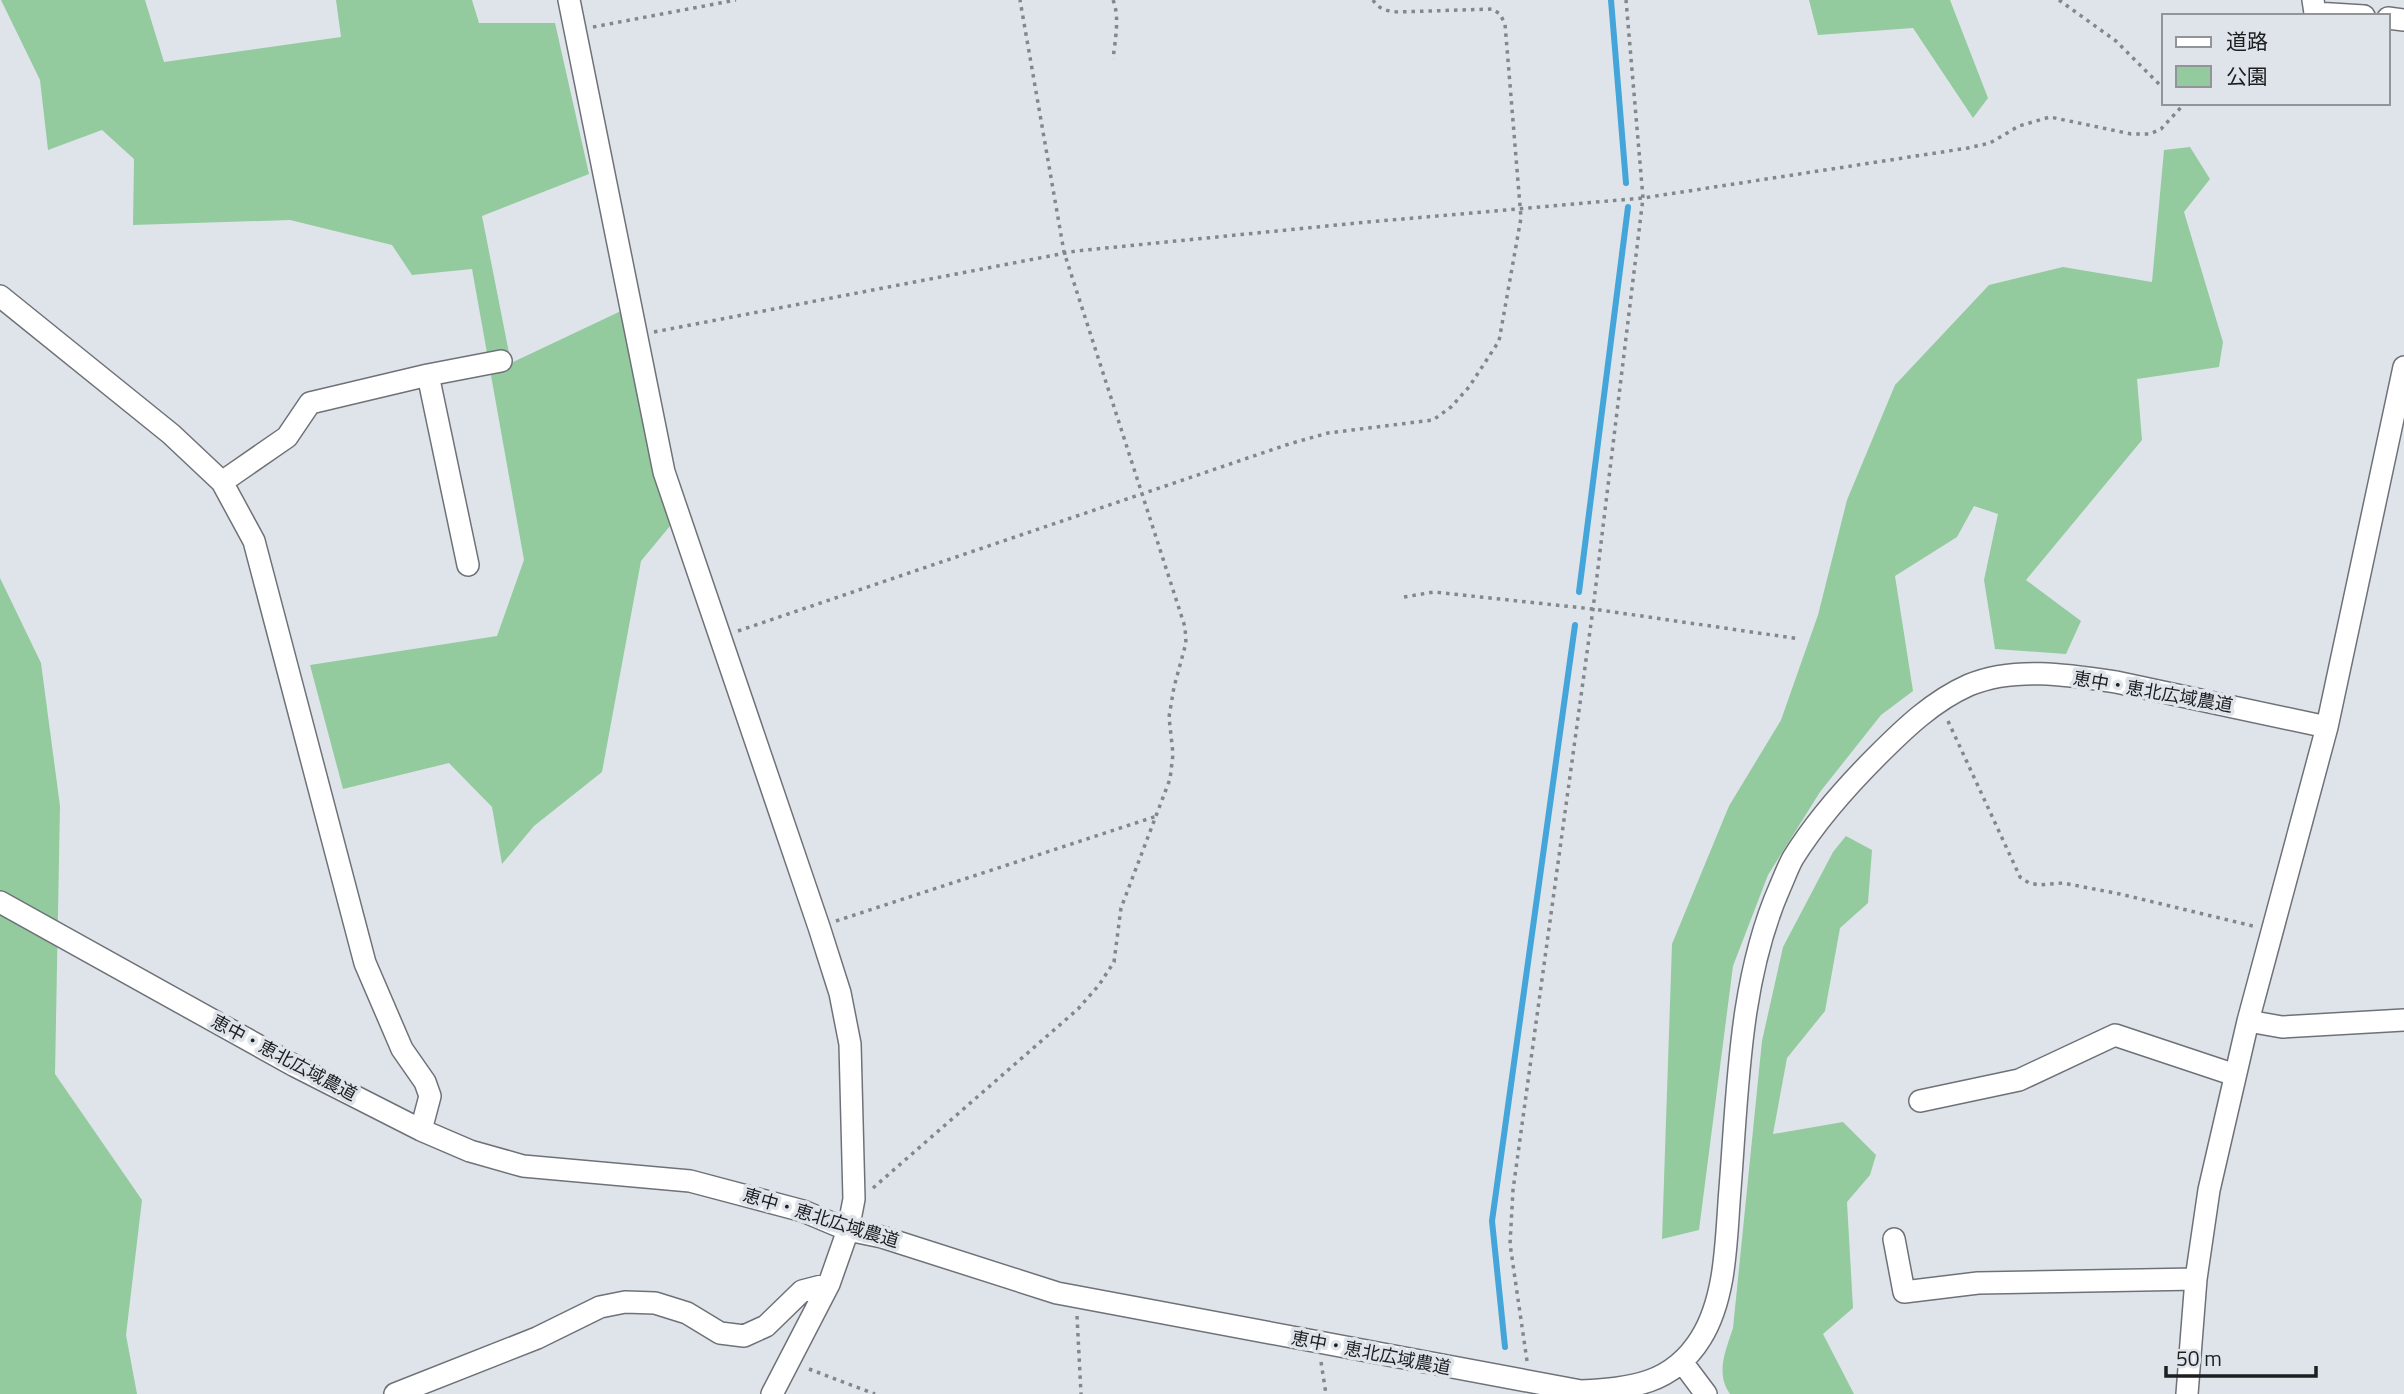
<svg xmlns="http://www.w3.org/2000/svg" width="2404" height="1394" font-family="'Titillium Web','Noto Sans JP',sans-serif">
  <style>
    .green { fill: #93cb9e }
    .lines { fill: none; stroke-linecap: round; stroke-linejoin: round }
    .stream { stroke: #43a5d9; stroke-width: 6 }
    .minor-casing { stroke: #6e7278; stroke-width: 24 }
    .path { stroke: #83878b; stroke-width: 3.5; stroke-dasharray: 3.5 5; stroke-linecap: butt }
    .minor { stroke: #fff; stroke-width: 21 }
    .labels { text-anchor: middle; stroke-width: 7; stroke-linejoin: round; paint-order: stroke }
    .street-label { font-size: 18px; fill: #1c1e20; stroke: #dfe4eb }
  </style>
  <rect width="100%" height="100%" fill="#dfe4eb"/>
  <path class="green" d="M1 0H145L164 62 341 37 336 0H472L479 23H555L589 174 482 216 511 363 621 311 670 526 641 561 602 772 534 826 502 864 492 807 449 763 343 789 310 665 497 636 524 560 472 269 412 275 392 245 290 220 133 225 134 159 102 130 48 150 40 80Z
    M1809 0H1950L1988 98 1973 118 1913 28 1818 35Z
    M2190 147 2210 179 2184 212 2223 342 2219 367 2137 379 2142 440 2026 580 2081 621 2066 654 1995 649 1984 580 1998 514 1974 506 1957 537 1895 576 1913 691 1881 715 1820 792 1768 875 1733 966 1699 1230 1662 1239 1672 944 1729 806 1781 720 1818 615 1847 500 1895 385 1989 285 2063 267 2152 282 2164 150Z
    M0 578 41 663 60 806 55 1074 142 1200 126 1335 137 1394H0Z
    M1846 836 1872 850 1868 903 1840 928 1825 1011 1787 1058 1773 1134 1843 1122 1876 1155 1870 1175 1847 1202 1853 1308 1823 1334 1854 1394H1730C1715 1373 1726 1350 1733 1328L1762 1041 1783 947 1833 852Z"/>
  <g class="lines">
    <path class="stream" d="M1611 0 1626 183
      M1579 592 1628 207
      M1505 1347 1492 1221 1575 625"/>
    <g class="minor-casing">
      <path id="minor" d="M569 0 664 472 819 927 840 993 850 1044 854 1199 848 1230 829 1284 772 1394
        M2313 0 2315 13 2364 16
        M2388 18 2404 20
        M0 296 171 434 222 482 254 541 365 963 402 1049 425 1082 430 1096 421 1130
        M428 375 468 565
        M222 482 287 437 310 403 428 375 501 361
        M0 902 295 1066 421 1130 470 1151 523 1166 690 1181 803 1211 848 1230 882 1237 1057 1293 1581 1391C1631 1388 1672 1385 1701 1338 1727 1296 1726 1237 1730 1189 1738 1088 1739 980 1780 887 1784 878 1788 867 1793 858 1816 821 1847 786 1877 756 1905 728 1933 701 1969 685 2014 666 2070 675 2116 682L2327 727
        M2248 1021 2282 1027 2404 1020
        M1920 1101 2019 1080 2115 1035 2235 1075
        M1894 1239 1904 1292 1978 1283 2196 1279
        M1682 1362 1706 1394
        M395 1394 537 1338 600 1307 625 1302 655 1303 687 1313 720 1333 744 1336 766 1326 802 1291 829 1284
        M2187 1394 2196 1279 2209 1190 2248 1021 2327 727 2404 367"/>
    </g>
    <path class="path" d="M1113 0C1120 17 1115 41 1113 59
      M2059 0 2116 41 2164 89
      M593 27 736 0
      M654 332 1076 251 1357 223 1643 198 1968 148 1990 143 2019 126 2050 117 2131 134H2150L2161 129 2185 103
      M1404 597 1434 592 1593 609 1800 639
      M738 631 1289 444 1328 433 1433 420 1451 407 1469 387 1499 341 1521 218 1505 24 1500 14 1492 9 1398 12C1388 11 1379 10 1373 0
      M1948 721 2015 866 2020 877 2029 883 2040 885 2063 883 2120 894 2253 926
      M836 921 1157 816
      M873 1188 1078 1009 1099 985 1114 962 1121 908 1170 779 1173 754 1169 717 1174 687 1186 643 1185 627 1064 252 1020 0
      M1077 1316 1081 1394
      M1527 1361 1510 1244 1513 1190 1593 609 1643 198 1626 0
      M1321 1362 1326 1394
      M809 1369 875 1394"/>
    <use href="#minor" class="minor"/>
  </g>
  <g class="labels">
    <g class="street-label">
      <text transform="translate(2153 692) rotate(10)" y="6">恵中・恵北広域農道</text>
      <text transform="translate(284 1058) rotate(28)" y="6">恵中・恵北広域農道</text>
      <text transform="translate(821 1218) rotate(17)" y="6">恵中・恵北広域農道</text>
      <text transform="translate(1371 1353) rotate(11)" y="6">恵中・恵北広域農道</text>
    </g>
  </g>
  <rect x="2162" y="14" width="228" height="91" fill="#dfe4eb" stroke="#91959a" stroke-width="2"/>
  <rect x="2176" y="37" width="35" height="10" fill="#ffffff" stroke="#91959a" stroke-width="2"/>
  <text x="2226" y="49" font-size="21" fill="#1c1e20">道路</text>
  <rect x="2176" y="66" width="35" height="21" fill="#93cb9e" stroke="#91959a" stroke-width="2"/>
  <text x="2226" y="84" font-size="21" fill="#1c1e20">公園</text>
  <path d="M2166 1366v10h150v-10" fill="none" stroke="#1c1e20" stroke-width="3.5"/>
  <text x="2176" y="1366" font-size="21" fill="#1c1e20" stroke="#dfe4eb" stroke-width="5" paint-order="stroke">50 m</text>
</svg>
